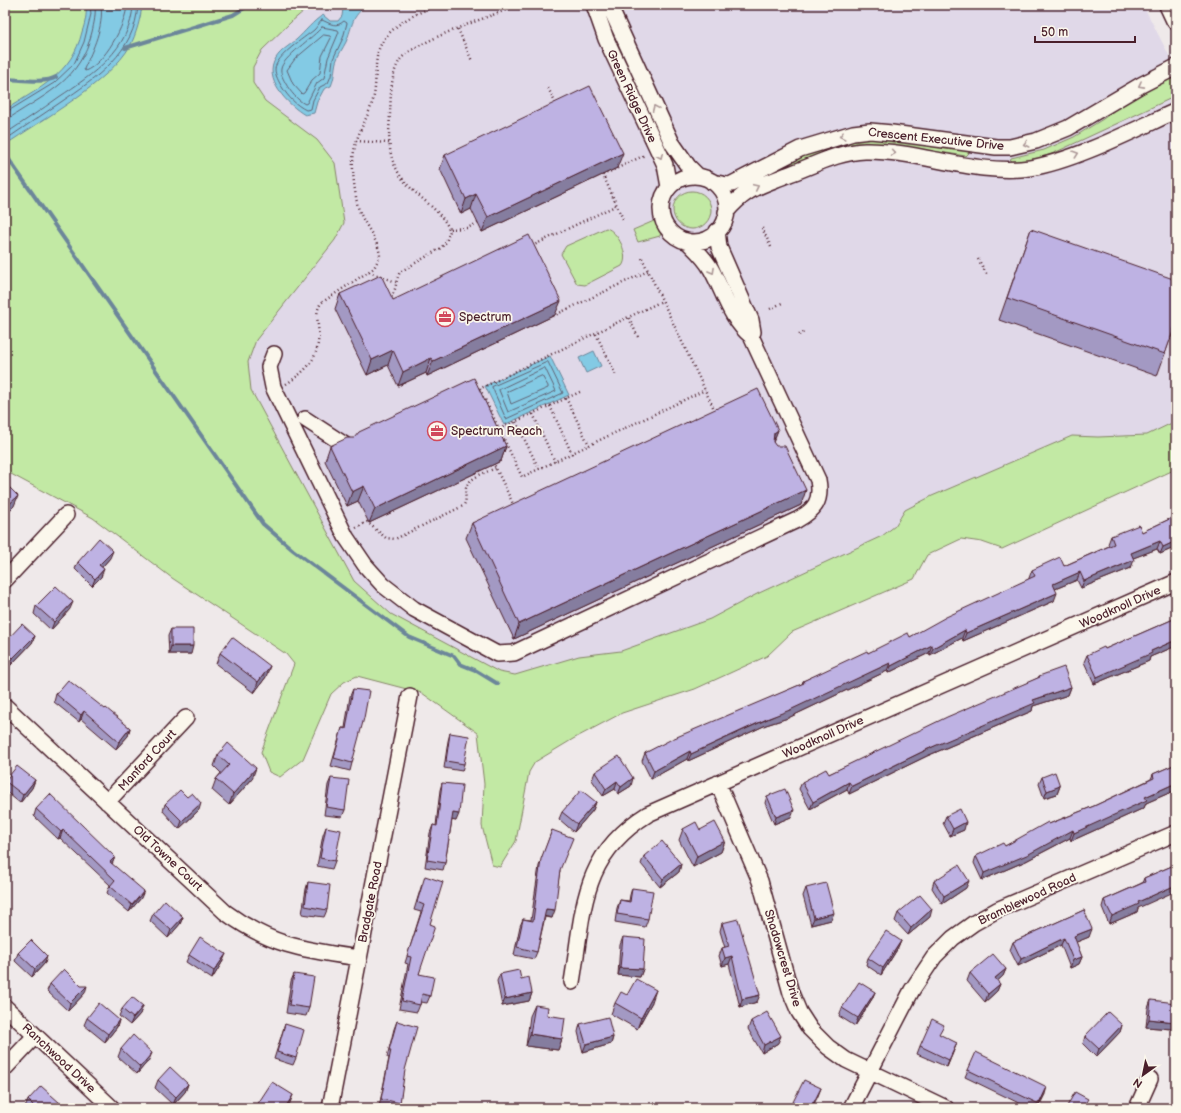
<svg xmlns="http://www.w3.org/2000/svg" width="1181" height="1113" font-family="'Balsamiq Sans',sans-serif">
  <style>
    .built { fill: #e0d8e8 }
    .green { fill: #c2e9a4; stroke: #868468 }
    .water { fill: #83cae4; stroke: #6c869a }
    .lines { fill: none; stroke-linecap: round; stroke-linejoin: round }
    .shore { stroke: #616375; stroke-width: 1 }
    .stream { stroke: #6c869a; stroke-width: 4 }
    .minor-casing { stroke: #4a1f2b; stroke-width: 18 }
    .major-casing { stroke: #4a1f2b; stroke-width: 22 }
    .path { stroke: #4a1f2b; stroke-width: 2.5; stroke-dasharray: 1 3; stroke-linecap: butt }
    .minor { stroke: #fbf7ec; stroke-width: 15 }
    .major { stroke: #fbf7ec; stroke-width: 19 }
    .wall { fill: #a399c3; stroke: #4a1f2b }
    .shaded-wall { fill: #857d9f; stroke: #4a1f2b }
    .building { fill: #beb2e3; stroke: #4a1f2b }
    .oneway { stroke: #ab9695 }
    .labels { text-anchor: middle; stroke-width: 3.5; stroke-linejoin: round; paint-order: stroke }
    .street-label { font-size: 12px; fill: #4a1f2b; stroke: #fbf7ec }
    .poi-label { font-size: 12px; fill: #4a1f2b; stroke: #fbf7ec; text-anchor: start }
  </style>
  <rect width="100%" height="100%" fill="#efe9ea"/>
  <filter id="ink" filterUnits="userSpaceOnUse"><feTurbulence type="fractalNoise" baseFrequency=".025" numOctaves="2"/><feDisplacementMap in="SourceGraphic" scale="8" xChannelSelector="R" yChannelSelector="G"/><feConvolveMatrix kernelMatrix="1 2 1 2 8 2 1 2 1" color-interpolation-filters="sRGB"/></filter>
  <g filter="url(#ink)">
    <path class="built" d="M183 5H1143L1176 69V439L525 733 5 467Z"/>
    <path class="green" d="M5 5H311L291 22 262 50 253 67V83L265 101 317 140 335 163 344 223 335 240 256 340 248 362 251 390 354 581 391 614 499 672 515 675 579 656 621 651 710 619 757 594 882 536 895 526 905 510 932 496 1072 436 1098 437 1147 435 1176 421V469L1002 549 982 542 961 539 927 555 914 579 792 632 767 656 695 689 622 713 573 739 535 762 529 772 516 841 500 867 492 865 482 826 484 784 478 733 422 693 357 676 344 682 331 694 303 759 280 777 269 772 261 752 294 664 286 654 172 578 93 518 11 474H5Z
      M611 31H614L665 143 662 145 610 32Z
      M1176 76V96L1054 153 1037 159 1014 164 1010 161 1011 158 1044 150 1074 137 1103 119 1129 99Z
      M859 139H886L966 150 969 153 966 156 892 145 873 144 746 182C783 163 818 148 859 139Z
      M673 210a19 19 0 1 1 38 0a19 19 0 1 1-38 0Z
      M654 221 661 232 660 236 638 242 633 230Z
      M606 228C618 231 630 256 622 266L585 285 577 284 561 254 566 246Z"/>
    <path class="water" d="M86 5H142C141 17 136 35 130 46 110 82 40 121 5 145V110C39 88 72 74 82 32 85 23 87 15 86 5Z
      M340 5H367C351 17 353 25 346 42 343 48 338 55 336 62 334 70 335 77 331 86L324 89 317 102 314 113 305 115C288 105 262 79 276 58 281 50 289 46 296 40 305 32 313 21 323 15L330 21H338L342 16 343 9Z
      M594 351 601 366 586 373 579 358Z
      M550 356 569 395 504 425 485 386Z"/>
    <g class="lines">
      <path class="shore" d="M101 5C104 27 93 49 84 69L85 71C104 64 126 25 127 5
        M322 20C331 24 336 28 344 21L347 23 343 38 333 59 331 76 328 83 320 87 313 100 311 109 306 110C296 105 288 97 282 87 279 82 275 75 275 69 276 56 304 38 314 30 317 27 319 23 322 20Z
        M322 27 338 30 339 32 328 58 324 78 317 83 307 103 305 104C297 100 290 91 286 84 284 80 280 74 281 69 282 58 314 37 322 27Z
        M324 35 330 36 331 38 322 56 320 73 312 80 304 93 302 94 293 84 287 70 295 59Z
        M5 113 54 83 74 64 84 42 91 14 90 5
        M5 118 11 117C49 92 80 80 92 32 94 23 96 15 95 5
        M5 134C23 122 41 110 59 97 92 75 131 49 133 5
        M5 140C24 127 42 115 61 102 96 78 135 53 138 5
        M548 362 563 393 506 419 492 387Z
        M545 368 556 391 508 412 499 390Z
        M542 376 548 386V388L511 404 507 392Z"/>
      <path class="stream" d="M125 48 233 15 249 5
        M5 79C18 79 45 84 56 77
        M5 154 263 524 293 550 409 637 454 656 460 664 475 670 498 684"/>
      <g class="minor-casing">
        <path id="minor" d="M594 5 606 39 665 165 669 187
          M609 5 672 143 688 166 698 176
          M661 209a33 33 0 1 1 66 0a33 33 0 1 1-66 0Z
          M712 182 727 185 732 184 800 149 853 133 870 131 892 133 996 147H1010L1036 141 1068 128 1141 85 1176 67
          M726 212C746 188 760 186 787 175 813 166 837 152 865 151 920 150 974 176 1030 168 1074 161 1134 130 1176 111
          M717 231 719 247 751 320 753 332 751 336
          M274 354 269 367 273 387 346 537 365 565 383 585 414 609 497 654 514 653 797 520C815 510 822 501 818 480L751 336C730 319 724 292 711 269 705 258 696 250 687 241
          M305 419 345 445
          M5 580 66 515
          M5 706 225 912C271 946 305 950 359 958
          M718 783 760 881 791 993 799 1012 810 1029 828 1047 846 1060 946 1108
          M107 802 186 718
          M572 982C584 911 580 856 648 814L1176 582
          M5 1007 112 1108
          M5 1068 35 1036
          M330 1108 410 696
          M851 1108 912 990 934 957 953 938 974 923 997 910 1176 833
          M1137 1108 1150 1079"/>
      </g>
      <g class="major-casing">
        <path id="major" d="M1169 5 1176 20"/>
      </g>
      <path class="path" d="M458 29 472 61
        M548 88 556 104
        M356 141 389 143
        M623 219 603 175 645 155
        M762 228 771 247
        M450 229 467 228 478 223
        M532 246 617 205
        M642 258 715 411
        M978 259 987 275
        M369 272 396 282
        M389 300C397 292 395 281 400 272L441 248 446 242 450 231C440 206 409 194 397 170 387 153 389 132 390 114 391 97 390 75 400 60 412 42 496 14 520 5
        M770 309 782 303
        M553 316 648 271
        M629 318 639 339
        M596 334 616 375
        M799 335 804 332
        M286 384C311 368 321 355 318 325 317 316 316 311 321 303L374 268 380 256C378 237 361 223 357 203 354 185 350 161 356 143 360 128 369 115 373 100 377 85 374 68 378 52 385 27 419 10 442 5
        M479 389 662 301
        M480 389 522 477 705 390
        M566 398 589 445
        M550 406 572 454
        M533 414 555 462
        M516 422 539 469
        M499 429 582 391
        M493 462 514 506
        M356 528 367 522 386 538 395 539 463 506C468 500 464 495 466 488 469 477 487 472 496 468"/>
      <use href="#minor" class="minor"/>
      <use href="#major" class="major"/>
    </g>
    <path class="wall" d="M445 155 617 168 482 232 471 209 461 214 440 169Z
      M1031 229 1176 323 1157 376 999 320Z
      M340 294 393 300 555 315 427 376 426 373 398 386 388 365 367 375 335 309Z
      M778 430 773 442 801 505 514 639 466 538 472 523Z
      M330 446H506L501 461 369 523 358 501 347 506 325 461Z
      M1176 516V547L1160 554 1157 549 1133 558 1131 568 1081 588 1077 580 1055 589 1054 601 963 641 962 638 930 655 929 653 888 673 887 671 788 718 766 725 688 761 687 759 651 779 642 761 645 753 802 684 803 681 868 653 910 637 1029 579V578L1032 570 1064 566 1109 546 1108 544 1111 536 1142 532Z
      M110 558 102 567 101 577 92 586 75 569 78 562Z
      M36 606 70 609 51 630 34 614Z
      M1176 618V646L1150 657 1149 661 1094 684 1084 662 1087 655 1105 649Z
      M171 629 191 654H169L168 636Z
      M35 636 32 643 10 666 5 660V642Z
      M220 653 266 677 254 693 216 664Z
      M1039 676 1071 687 1068 695 1033 706 1032 711 927 756 849 794 847 789 810 809 799 789 802 782 829 774 1038 678Z
      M353 689 352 763 350 771 331 766 340 735 342 728H345L350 696Z
      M56 694 105 709 130 728 128 736 116 749 81 719 79 722 54 702Z
      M450 733 464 764 462 771 444 768 448 741Z
      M218 755 252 779 229 805 212 790 216 779 221 773 214 766Z
      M1176 764V790L1146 803 1144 808 1071 841 1070 838 1026 861 982 880 974 863 976 856 1005 846 1049 824 1094 806 1151 779 1153 774Z
      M595 772 631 786 618 794 615 789 603 796 592 780Z
      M1042 777 1060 786 1057 794 1044 798 1039 784Z
      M331 778 345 810 342 817 324 815 328 785Z
      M35 780 32 788 20 803 5 791V781Z
      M442 783 456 821 452 820 445 863 443 870 425 867 430 833 433 825 436 826 440 790Z
      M767 796 791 817 774 824 765 803Z
      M187 797 199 810 179 829 163 811 165 804Z
      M596 802 593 810 574 832 559 819 562 812Z
      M36 809 115 857 112 864 141 898 129 912 107 893 110 885 60 838 58 839 34 816Z
      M946 816 964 830 950 836 943 823Z
      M326 827 335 861 332 869 317 866 323 835Z
      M683 829 700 830 725 841 721 852 693 867 679 840Z
      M552 830 560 871 552 918 545 917 537 952 534 959 514 955 520 926 523 919 531 920 539 866Z
      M644 856 681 864 679 872 660 887 641 864Z
      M1172 866 1138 908 1137 912 1109 924 1102 907 1104 900 1142 883 1144 878Z
      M934 881 966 888 942 904 932 888Z
      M308 882 327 910 324 917 302 914 306 889Z
      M422 884 430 924 419 974 430 996 427 1003 421 1002 417 1012 399 1009 408 964 405 963 421 912 414 910Z
      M632 888 648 919 645 927 615 922 617 908 620 900 629 901 630 895Z
      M806 888 831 920 811 925 803 896Z
      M1084 910 1089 937 1076 942 1082 957 1079 964 1070 968 1061 945 1018 966 1010 950 1013 942Z
      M898 913 930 917 908 935 895 921Z
      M153 914 183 917 180 924 168 938 150 921Z
      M722 923 757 1002 740 1007 729 964 722 966 719 956 722 948H725L720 931Z
      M623 937 643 969 640 977 618 975 620 945Z
      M901 941 898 948 881 975 866 965 868 958Z
      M18 953 47 956 45 963 32 977 15 961Z
      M189 955 223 961 212 979 186 962Z
      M1006 969 1003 976 997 981 1000 984 997 991 985 1002 967 981 970 973Z
      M294 974 309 1008 306 1016 286 1013 291 981Z
      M500 974 521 979 532 993 529 1001 502 1006 497 981Z
      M50 984 85 993 68 1011 47 991Z
      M875 992 872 999 855 1026 839 1016 842 1008Z
      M627 995 652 1002 637 1029 611 1014 615 1003Z
      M1151 1000 1172 1029 1146 1027 1148 1008Z
      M535 1005 562 1039 558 1050 526 1046 530 1016Z
      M143 1006 140 1014 130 1025 119 1016 122 1009Z
      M87 1018 119 1020 117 1027 105 1042 84 1025Z
      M397 1021 400 1103 398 1108H385L379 1107 389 1058 387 1057 394 1029Z
      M751 1021 778 1043 762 1053 748 1029Z
      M285 1024 296 1058 293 1065 274 1059Z
      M580 1024 613 1037 611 1044 583 1052 578 1032Z
      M1122 1025 1120 1032 1096 1057 1083 1044 1085 1036Z
      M957 1043 947 1067 917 1054 920 1046Z
      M121 1049 149 1060 137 1074 118 1057Z
      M968 1070 1045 1094 1038 1108H1029L965 1077Z
      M158 1080 188 1084 185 1092 173 1105 155 1088Z
      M28 1100 59 1106 61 1108H25Z"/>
    <path class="shaded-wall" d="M623 153 617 168 482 232 488 217Z
      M476 194 471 209 461 214 466 199Z
      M561 301 555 315 427 376 433 361Z
      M393 350 388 365 367 375 372 360Z
      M431 358 426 373 398 386 403 372Z
      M778 430 772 445 774 433Z
      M506 446 501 461 369 523 375 509Z
      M364 486 358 501 347 506 352 492Z
      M806 490 801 505 514 639 519 624Z
      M18 496 14 506 5 515V508Z
      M1160 541 1157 549 1128 560 1131 553Z
      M1176 541V547L1160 554 1163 547Z
      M113 551 110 558 97 573 99 565Z
      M1134 560 1131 568 1081 588 1084 581Z
      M104 569 101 577 92 586 95 579Z
      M1080 572 1077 580 1050 591 1053 584Z
      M1057 593 1054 601 963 641 966 633Z
      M73 602 70 609 51 630 54 622Z
      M965 630 962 638 930 655 933 648Z
      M35 636 32 643 10 666 13 658Z
      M1176 640V646L1150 657 1149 661 1094 684 1097 677 1151 651Z
      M932 645 929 653 888 673 891 666Z
      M171 646H193L191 654H169Z
      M890 663 887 671 788 718 766 725 688 761 691 754Z
      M270 666 266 677 254 693 258 682Z
      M1071 687 1068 695 1033 706 1032 711 927 756 849 794 852 786 930 748 1033 700Z
      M84 711 81 719 79 722 81 715Z
      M130 728 128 736 116 749 119 742Z
      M690 751 687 759 651 779 654 771Z
      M256 768 252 779 229 805 233 794Z
      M633 778 631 786 618 794 621 787Z
      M35 780 32 788 20 803 23 795Z
      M617 781 615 789 603 796 606 789Z
      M849 782 847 789 810 809 813 802Z
      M1176 783V790L1146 803 1144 808 1071 841 1074 833 1145 797Z
      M1060 786 1057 794 1044 798 1047 791Z
      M596 802 593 810 574 832 577 824Z
      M201 803 199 810 179 829 182 821Z
      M794 810 791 817 774 824 776 817Z
      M453 813 459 814 456 821 450 820Z
      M966 822 964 830 950 836 953 829Z
      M63 830 60 838 58 839 61 832Z
      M1073 830 1070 838 1026 861 982 880 984 873Z
      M725 841 721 852 693 867 697 856Z
      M115 857 112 864 110 862Z
      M681 864 679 872 660 887 663 879Z
      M969 881 966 888 942 904 944 896Z
      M1176 885V891L1138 908 1137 912 1109 924 1112 916 1138 902Z
      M144 891 141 898 129 912 132 905Z
      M546 909 555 910 552 918 543 916Z
      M932 909 930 917 908 935 911 928Z
      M834 913 831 920 811 925 814 918Z
      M183 917 180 924 168 938 171 930Z
      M9 920 6 927 5 928V923Z
      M1092 929 1089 937 1072 944 1074 936Z
      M1064 938 1061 945 1018 966 1021 959Z
      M901 941 898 948 881 975 883 968Z
      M226 954 223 961 212 979 214 971Z
      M47 956 45 963 32 977 35 969Z
      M732 956 729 964 722 966 725 958Z
      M1082 957 1079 964 1070 968 1073 960Z
      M620 968 643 969 640 977 618 975Z
      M1006 969 1003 976 992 986 995 978Z
      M1000 984 997 991 985 1002 988 994Z
      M87 986 85 993 68 1011 70 1003Z
      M656 990 652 1002 637 1029 641 1018Z
      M875 992 872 999 855 1026 858 1018Z
      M532 993 529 1001 502 1006 505 999Z
      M760 995 757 1002 740 1007 742 999Z
      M143 1006 140 1014 130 1025 133 1018Z
      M1149 1019 1175 1022 1172 1029 1146 1027Z
      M119 1020 117 1027 105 1042 108 1034Z
      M1122 1025 1120 1032 1096 1057 1099 1049Z
      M530 1034 562 1039 558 1050 526 1046Z
      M781 1036 778 1043 762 1053 764 1045Z
      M613 1037 611 1044 583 1052 586 1044Z
      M957 1043 954 1050 947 1067 949 1060Z
      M152 1053 149 1060 137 1074 140 1067Z
      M188 1084 185 1092 173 1105 176 1097Z
      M1047 1087 1045 1094 1038 1108 1039 1104Z
      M821 1088 818 1096 812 1108H811Z
      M293 1095 290 1103 287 1108H285Z"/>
    <path class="building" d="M590 86 623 153 488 217 476 194 466 199 445 155Z
      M1031 229 1176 280V323L1165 354 1007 298Z
      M529 235 561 301 433 361 431 358 403 372 393 350 372 360 340 294 381 275 393 300Z
      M474 378 506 446 375 509 364 486 352 492 330 446 347 438H354L359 432Z
      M758 389 778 430 774 433 773 442 776 446H785L806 490 519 624 472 523Z
      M5 483 18 496 5 508Z
      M1176 516V541L1163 547 1160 541 1131 553 1134 560 1084 581 1080 572 1053 584 1057 593 966 633 965 630 933 648 932 645 891 666 890 663 790 710 769 718 691 754 690 751 654 771 645 753 672 739 804 683 803 681 867 651 868 653 908 633 910 637 946 617 1035 576 1032 570 1060 557 1064 566 1114 544 1111 536 1139 525 1142 532Z
      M99 538 113 551 99 565 104 569 95 579 78 562Z
      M56 586 73 602 54 622 36 606Z
      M1176 618V640L1151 651 1152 653 1097 677 1087 655 1104 647 1105 649Z
      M22 624 35 636 13 658 5 650V642Z
      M171 629H193V646H171Z
      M232 637 270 666 258 682 220 653Z
      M1064 667 1071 687 1033 700 1035 703 930 748 852 786 849 782 813 802 802 782 826 769 829 774 947 717 1040 677 1039 676Z
      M68 680 105 709 106 708 130 728 119 742 84 711 81 715 56 694Z
      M353 689 369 691 364 718 352 763 334 758 342 728 346 729Z
      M450 733 469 736 464 764 446 761Z
      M228 743 256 768 233 794 216 779 229 765 218 755Z
      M619 756 633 778 621 787 617 781 606 789 595 772Z
      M1176 764V783L1145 797 1147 800 1074 833 1073 830 1029 854 984 873 976 856 1003 843 1005 846 1048 822 1049 824 1094 806 1154 778 1153 774Z
      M17 766 35 780 23 795 5 781Z
      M1055 772 1060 786 1047 791 1042 777Z
      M331 778 349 780 345 810 326 807Z
      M442 783 462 785 459 814 453 813 445 863 427 860 433 825 437 826Z
      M785 789 794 810 776 817 767 796Z
      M180 790 187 797 192 793 201 803 182 821 165 804Z
      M581 790 596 802 577 824 562 812Z
      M50 794 115 857 110 862 144 891 132 905 110 886 115 880 63 830 61 832 36 809Z
      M960 809 966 822 953 829 946 816Z
      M696 822 700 830 715 822 725 841 697 856 683 829Z
      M326 827 341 830 335 861 320 858Z
      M552 830 573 838 560 870 555 910 546 909 537 952 517 947 523 919 533 921 541 859Z
      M662 841 681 864 663 879 644 856Z
      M959 865 969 881 944 896 934 881Z
      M1172 866 1176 875V885L1138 902 1139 904 1112 916 1104 900 1145 882 1144 878Z
      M425 876 443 882 430 924 435 926 419 974 434 977 430 996 422 994 420 1005 402 1001 411 957 407 956 424 905 417 902Z
      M308 882 330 885 327 910 305 906Z
      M826 883 834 913 814 918 806 888Z
      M632 888 653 891 648 919 617 914 620 900 630 902Z
      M920 895 932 909 911 928 898 913Z
      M165 900 183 917 171 930 153 914Z
      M1084 910 1092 929 1074 936 1082 957 1073 960 1064 938 1021 959 1013 942Z
      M5 916 9 920 5 923Z
      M738 919 760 995 742 999 732 956 725 958 722 948 729 946 722 923Z
      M886 931 901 941 883 968 868 958Z
      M200 937 226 954 214 971 189 955Z
      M623 937 645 939 643 969 620 968Z
      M31 940 47 956 35 969 18 953Z
      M993 954 1006 969 995 978 1000 984 988 994 970 973Z
      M64 969 81 986H87L70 1003 50 984Z
      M519 970 521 979 529 977 532 993 505 999 500 974Z
      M294 974 314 977 309 1008 289 1005Z
      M636 979 656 990 641 1018 615 1003 621 992 627 995Z
      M859 982 875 992 858 1018 842 1008Z
      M132 997 143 1006 133 1018 122 1009Z
      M1151 1000 1176 1003 1175 1022 1149 1019Z
      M99 1003 119 1020 108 1034 87 1018Z
      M535 1005 548 1007 547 1015 565 1018 562 1039 530 1034Z
      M767 1012 781 1036 764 1045 751 1021Z
      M1108 1012 1122 1025 1099 1049 1085 1036Z
      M608 1017 613 1037 586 1044 580 1024Z
      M932 1019 944 1025 939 1034 957 1043 949 1060 920 1046Z
      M397 1021 417 1027 405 1070 400 1103 381 1099 391 1050H389Z
      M285 1024 304 1030 296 1058 277 1052Z
      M133 1035 152 1053 140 1067 121 1049Z
      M976 1052 1047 1087 1039 1104 968 1070Z
      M170 1067 188 1084 176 1097 158 1080Z
      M804 1080 821 1088 811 1108H790Z
      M272 1082 293 1095 285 1108H255Z
      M41 1086 60 1103 58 1105 61 1108H36L28 1100Z
      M1075 1092 1088 1099 1084 1105 1089 1108H1066Z"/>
    <defs><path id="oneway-chevron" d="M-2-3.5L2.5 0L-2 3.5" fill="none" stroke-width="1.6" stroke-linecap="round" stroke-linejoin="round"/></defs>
    <g class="oneway">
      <use href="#oneway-chevron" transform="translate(1141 85) rotate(152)"/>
      <use href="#oneway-chevron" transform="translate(655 108) rotate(-114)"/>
      <use href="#oneway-chevron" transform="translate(842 136) rotate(166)"/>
      <use href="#oneway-chevron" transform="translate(1026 144) rotate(166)"/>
      <use href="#oneway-chevron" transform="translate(893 153) rotate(9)"/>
      <use href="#oneway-chevron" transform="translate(1076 154) rotate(-19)"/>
      <use href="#oneway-chevron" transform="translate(660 156) rotate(66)"/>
      <use href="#oneway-chevron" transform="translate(756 187) rotate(-25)"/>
      <use href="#oneway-chevron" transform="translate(712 271) rotate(61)"/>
    </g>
  </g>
  <defs>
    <g id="office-ring" transform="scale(1)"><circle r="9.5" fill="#fbf7ec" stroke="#d1495b" stroke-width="1.5"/><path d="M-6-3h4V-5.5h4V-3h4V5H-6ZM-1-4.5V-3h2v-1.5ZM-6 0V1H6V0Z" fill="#d1495b"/></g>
  </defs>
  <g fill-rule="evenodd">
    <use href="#office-ring" x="445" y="317"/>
    <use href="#office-ring" x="437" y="431"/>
  </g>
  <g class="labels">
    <g class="street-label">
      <text transform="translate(632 96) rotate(65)" y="4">Green Ridge Drive</text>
      <text transform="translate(936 139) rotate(6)" y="4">Crescent Executive Drive</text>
      <text transform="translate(1120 607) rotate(-24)" y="4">Woodknoll Drive</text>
      <text transform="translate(823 737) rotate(-24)" y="4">Woodknoll Drive</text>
      <text transform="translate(147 760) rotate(-47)" y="4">Manford Court</text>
      <text transform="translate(168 858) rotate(43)" y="4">Old Towne Court</text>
      <text transform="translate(1027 899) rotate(-25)" y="4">Bramblewood Road</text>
      <text transform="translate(370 902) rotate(-79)" y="4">Bradgate Road</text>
      <text transform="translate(783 958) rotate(73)" y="4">Shadowcrest Drive</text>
      <text transform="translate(59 1058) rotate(43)" y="4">Ranchwood Drive</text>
    </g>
    <g class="poi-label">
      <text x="459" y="321">Spectrum</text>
      <text x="451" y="435">Spectrum Reach</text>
    </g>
  </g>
  <rect width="1181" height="1113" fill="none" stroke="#fbf7ec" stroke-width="20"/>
  <rect x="10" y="10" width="1161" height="1093" fill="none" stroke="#4a1f2b" stroke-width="1.5" filter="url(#ink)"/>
  <g transform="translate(1143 1075) rotate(213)" stroke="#fbf7ec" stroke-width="3" paint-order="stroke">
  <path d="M0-3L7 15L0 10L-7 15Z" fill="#4a1f2b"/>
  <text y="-6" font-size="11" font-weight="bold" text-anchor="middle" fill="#4a1f2b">N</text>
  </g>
  <path d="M1035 36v6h100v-6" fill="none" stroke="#4a1f2b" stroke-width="2"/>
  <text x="1041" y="36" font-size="12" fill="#4a1f2b" stroke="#fbf7ec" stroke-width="3" paint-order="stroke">50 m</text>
</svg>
